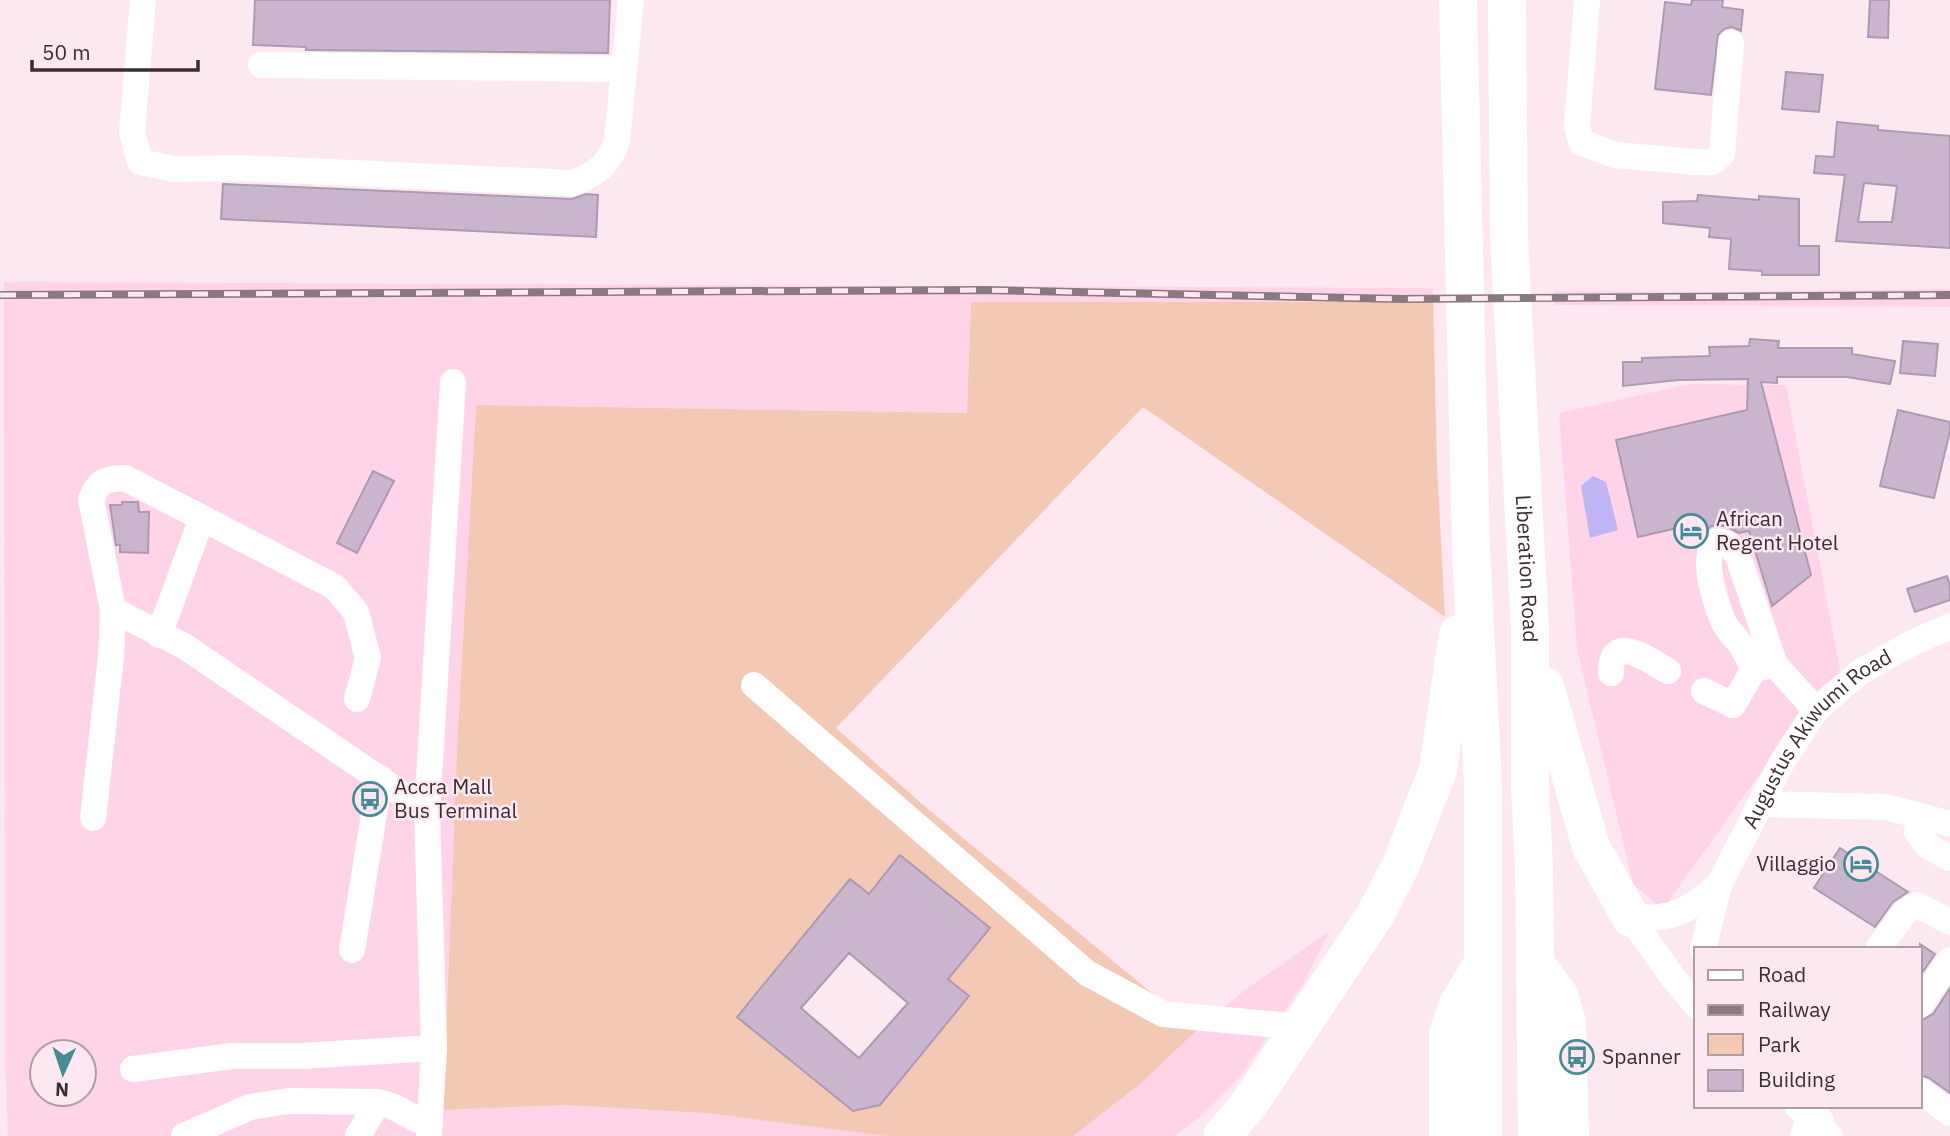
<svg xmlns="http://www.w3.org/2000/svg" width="1950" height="1136" font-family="'IBM Plex Sans',sans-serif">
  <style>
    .built { fill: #ffd4e8; fill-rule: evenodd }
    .green { fill: #f3c8b5; fill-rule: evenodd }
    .water { fill: #c0b5f4 }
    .building { fill: #cab5cf; stroke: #ae99b3; stroke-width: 2; fill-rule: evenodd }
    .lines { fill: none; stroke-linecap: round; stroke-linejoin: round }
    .minor { stroke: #fff; stroke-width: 26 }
    .highway { stroke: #fff; stroke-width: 38 }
    .rail-casing { stroke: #897980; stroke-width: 8 }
    .rail { stroke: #fde8f1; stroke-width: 5; stroke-dasharray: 16; stroke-linecap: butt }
    .labels { text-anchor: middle; stroke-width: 5; stroke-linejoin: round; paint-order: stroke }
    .poi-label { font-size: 21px; fill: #3a2d33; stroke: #fde8f1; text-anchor: start }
    .street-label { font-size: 21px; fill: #3a2d33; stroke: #fde8f1 }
  </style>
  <rect width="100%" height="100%" fill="#fde8f1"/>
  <path class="built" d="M4 282 1433 288V302H971L967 413 476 405 458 729 443 1110 566 1105 705 1113 886 1136H8L5 1061ZM42 1052H84V1094H42Z
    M1950 289V307L1554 305V291L1725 292Z
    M1690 384 1786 385 1841 675 1787 736 1663 909 1633 884 1577 649 1559 413Z
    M1330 931 1303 984 1240 1077 1202 1115 1175 1136H1073L1139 1085 1197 1030 1246 989Z"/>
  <path class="green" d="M971 302H1433L1437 465 1445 617 1143 407 836 728 923 805 1197 1030 1139 1085 1073 1136H886L705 1113 566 1105 443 1110 458 729 476 405 967 413ZM900 856 948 979 969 996 880 1105 853 1111 737 1017 850 879 869 894Z"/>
  <path class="water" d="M1593 476 1606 482 1618 530 1590 538 1581 486Z"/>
  <path class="building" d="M255 0H610L608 53 306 50V47L253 45Z
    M1692 0H1723L1722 7 1743 10 1741 31 1732 27 1724 29 1718 35 1711 95 1655 89 1665 2 1691 5Z
    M1870 0H1889L1888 38 1868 37Z
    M1786 72 1823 75 1819 112 1782 109Z
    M1837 122 1878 126V130L1950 136V248L1836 241 1845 175 1814 173 1816 156 1834 157ZM1864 183 1897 186 1892 222H1858Z
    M223 184 572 199 586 194 598 195 596 237 221 219Z
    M1698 195 1759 200V196L1799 199V246H1819V275H1762V271L1729 269 1731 239 1709 237 1710 228 1663 223V202L1697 201Z
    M1750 339 1779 341 1778 348H1852V354L1895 361 1890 384 1847 377H1777V383L1761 382 1811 575 1772 606 1749 531 1739 533 1726 526H1711L1695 543 1690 525 1638 537 1616 440 1747 410 1748 379 1678 380 1623 386V362H1642V358L1710 356 1709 347 1749 346Z
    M1903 341 1938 344 1935 376 1900 373Z
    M1898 410 1950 422V431L1934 498 1880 486Z
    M373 471 394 481 357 553 337 543Z
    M122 502H138L139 512H149L148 553 120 552V545H116L110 505H122Z
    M1947 576 1950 586V600L1915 612 1907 589Z
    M1840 848 1908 892 1893 902 1875 927 1814 888Z
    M900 855 990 928 948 979 969 996 880 1105 853 1111 737 1017 850 879 869 894ZM849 953 908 1003 859 1058 801 1008Z
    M1920 944 1935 954 1920 976Z
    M1950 988V1093L1929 1078 1920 1075V1021L1933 1014Z"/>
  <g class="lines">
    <g class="minor">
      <path d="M143 0 132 132 140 162 174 169 242 168 573 183C596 174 609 165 617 141L631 0"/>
      <path d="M1587 0 1577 126 1581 142 1615 155 1697 162H1712L1722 154 1731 43"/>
      <path d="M261 65 624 69"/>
      <path d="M113 610 91 499C99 480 105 479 125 478L335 587 356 612 368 658 357 699"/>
      <path d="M159 635 202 518"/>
      <path d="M1754 669C1750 661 1745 653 1741 645 1736 638 1728 631 1724 623 1716 604 1699 557 1717 541 1730 542 1733 548 1739 559L1775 665 1816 710"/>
      <path d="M1611 673C1610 630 1650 661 1668 671"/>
      <path d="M754 685 1087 973 1163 1014 1300 1027"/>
      <path d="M1704 691 1733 705 1754 669 1769 666"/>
      <path d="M1762 804 1886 807 1950 824"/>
      <path d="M1920 816 1917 832 1928 846 1950 858"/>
      <path d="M93 818 111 656 113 610 184 646 427 811"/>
      <path d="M1631 918 1671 975 1696 1005"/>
      <path d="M1631 918C1679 918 1682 914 1719 885"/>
      <path id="s1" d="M1703 949 1719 885 1782 762 1816 710 1860 672 1912 643 1950 626"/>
      <path d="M1878 949 1905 912 1917 905 1950 922"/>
      <path d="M352 950 380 778"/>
      <path d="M1920 1005 1950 960"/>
      <path d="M133 1069 232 1056H301L434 1048"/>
      <path d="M1920 1091 1950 1113"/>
      <path d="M1797 1106 1830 1136"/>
      <path d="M184 1136 250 1107 288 1101 378 1102 392 1106 418 1120 430 1122"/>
      <path d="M358 1136 378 1102"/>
      <path d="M429 1136 434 1048 427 811 453 382"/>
    </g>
    <g class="highway">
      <path d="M1458 0 1471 549 1483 784V1136"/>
      <path id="s2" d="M1507 0 1509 238 1530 629V788L1534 869 1537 1136"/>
      <path d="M1545 686 1591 847 1631 918"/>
      <path d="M1536 965 1559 995 1567 1022 1570 1136"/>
      <path d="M1222 1136 1249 1104 1375 915 1401 865 1438 770 1458 634"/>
      <path d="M1448 1136V1033L1458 1005 1481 966"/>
      <path d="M1809 1136 1815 1123"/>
    </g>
    <g class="rail-casing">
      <path id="rail" d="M0 295 985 290 1402 299 1950 295"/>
    </g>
    <use href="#rail" class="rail"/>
  </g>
  <defs>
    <g id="hotel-ring" transform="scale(1.75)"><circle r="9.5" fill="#fde8f1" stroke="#458c96" stroke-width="1.5"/><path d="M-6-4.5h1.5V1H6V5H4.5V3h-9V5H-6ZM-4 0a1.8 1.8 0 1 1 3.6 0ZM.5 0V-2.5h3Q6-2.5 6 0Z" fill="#458c96"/></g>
    <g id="bus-ring" transform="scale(1.75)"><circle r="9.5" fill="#fde8f1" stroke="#458c96" stroke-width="1.5"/><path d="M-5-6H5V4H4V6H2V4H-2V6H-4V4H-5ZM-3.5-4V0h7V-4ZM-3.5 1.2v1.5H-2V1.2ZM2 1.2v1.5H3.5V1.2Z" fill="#458c96"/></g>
  </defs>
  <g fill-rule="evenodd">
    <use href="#hotel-ring" x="1691" y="531"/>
    <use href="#bus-ring" x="370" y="799"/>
    <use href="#hotel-ring" x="1861" y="864"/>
    <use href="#bus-ring" x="1577" y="1057"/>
  </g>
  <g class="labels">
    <g class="poi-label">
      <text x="1716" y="526">African<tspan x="1716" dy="24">Regent Hotel</tspan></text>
      <text x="394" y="794">Accra Mall<tspan x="394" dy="24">Bus Terminal</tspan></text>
      <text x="1836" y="871" text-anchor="end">Villaggio</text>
      <text x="1602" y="1064">Spanner</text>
    </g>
    <g class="street-label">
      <text dy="7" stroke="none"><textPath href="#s2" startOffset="569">Liberation Road</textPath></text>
      <text dy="7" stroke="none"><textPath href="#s1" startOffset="245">Augustus Akiwumi Road</textPath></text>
    </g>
  </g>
  <rect x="1694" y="947" width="228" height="161" fill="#fde8f1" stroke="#af9da5" stroke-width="2"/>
  <rect x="1708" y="970" width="35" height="10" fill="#ffffff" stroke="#af9da5" stroke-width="2"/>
  <text x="1758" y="982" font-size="21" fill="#3a2d33">Road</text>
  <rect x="1708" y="1005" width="35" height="10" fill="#897980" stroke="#af9da5" stroke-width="2"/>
  <text x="1758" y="1017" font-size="21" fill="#3a2d33">Railway</text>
  <rect x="1708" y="1034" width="35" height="21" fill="#f3c8b5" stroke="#af9da5" stroke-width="2"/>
  <text x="1758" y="1052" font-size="21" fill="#3a2d33">Park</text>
  <rect x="1708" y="1070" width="35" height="21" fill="#cab5cf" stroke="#af9da5" stroke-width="2"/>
  <text x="1758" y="1087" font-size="21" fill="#3a2d33">Building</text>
  <g transform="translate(63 1073) rotate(183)"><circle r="33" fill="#fde8f1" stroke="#af9da5" stroke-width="2"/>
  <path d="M0-5L12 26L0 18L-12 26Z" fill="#458c96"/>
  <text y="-10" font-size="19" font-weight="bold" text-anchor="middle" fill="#3a2d33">N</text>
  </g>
  <path d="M32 60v10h166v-10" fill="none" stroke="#3a2d33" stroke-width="3.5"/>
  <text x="42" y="60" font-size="21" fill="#3a2d33" stroke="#fde8f1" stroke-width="5" paint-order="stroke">50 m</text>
</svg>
